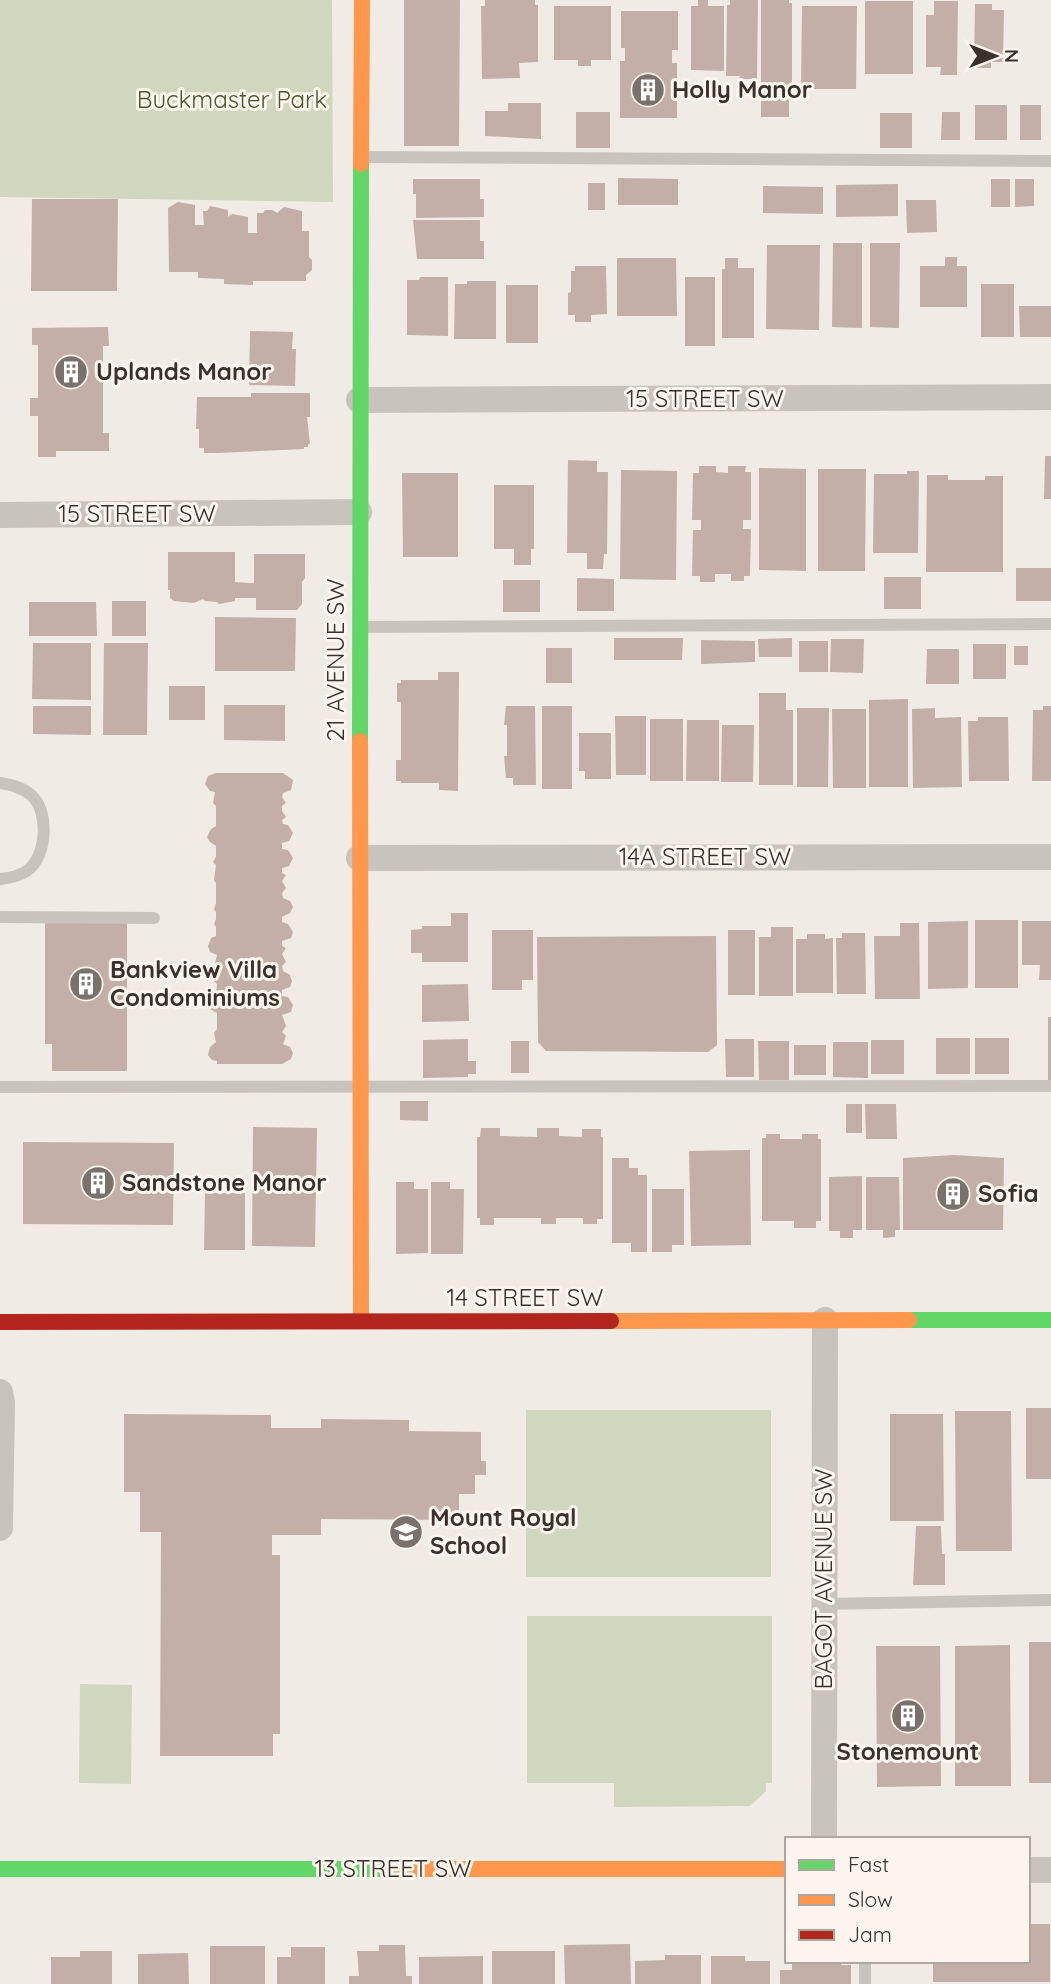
<svg xmlns="http://www.w3.org/2000/svg" width="1051" height="1984" font-family="Quicksand,sans-serif">
  <style>
    .green { fill: #d1d6bf }
    .building { fill: #c3afa7 }
    .lines { fill: none; stroke-linecap: round; stroke-linejoin: round }
    .lane { stroke: #c9c3be; stroke-width: 12 }
    .street { stroke: #c9c3be; stroke-width: 26 }
    .fast { stroke: #63d668; stroke-width: 16 }
    .slow { stroke: #ff974d; stroke-width: 16 }
    .jam { stroke: #b3261e; stroke-width: 16 }
    .labels { text-anchor: middle; stroke-width: 6; stroke-linejoin: round; paint-order: stroke }
    .poi-label { font-size: 24px; font-weight: bold; fill: #3b302b; stroke: #fbf5ee; text-anchor: start }
    .park-label { font-size: 24px; fill: #4a5a2e; stroke: #fbf5ee }
    .street-label { font-size: 24px; fill: #3b302b; stroke: #fbf5ee }
  </style>
  <rect width="100%" height="100%" fill="#f0ebe5"/>
  <path class="green" d="M0 0H332L333 202 0 197Z
    M526 1410H771V1577H526Z
    M527 1616H772V1783H766V1791L750 1806 614 1807V1783H527Z
    M80 1684 132 1685 131 1784 79 1783Z"/>
  <path class="building" d="M404 0H460L459 146H404Z
    M485 0H535V5H538V62L519 63 520 78 482 79 481 6H485Z
    M698 0H708V6H724V71L691 70V6H698Z
    M730 0H758L757 79H739L740 76H726L727 5H730Z
    M761 0H789V3H792V91H789V117H761Z
    M865 1H913V74H865Z
    M934 1H958L957 75H940L941 67H926V15H934Z
    M975 4H992V10H1004L1003 62H991V68H974Z
    M554 6H611V60H591V66H578V60H554Z
    M802 6H857L856 89H801Z
    M621 11H678V50H672V63H677V118H620V61H625V48H621Z
    M508 103H541V139L485 136V111H508Z
    M975 105H1007V140H975Z
    M1020 105H1041V140H1020Z
    M576 112H610V148H576Z
    M942 112H960V140H941Z
    M880 113H912V148H880Z
    M618 178 678 179V205H618Z
    M413 179H480V199H484V217L416 218V194H413Z
    M991 179H1010V207H991Z
    M1015 179H1034V206L1015 207Z
    M588 183H605V210H588Z
    M898 184V216L836 217V185Z
    M763 186 823 187V214L763 213Z
    M32 199H118L117 291H31Z
    M906 200H936L937 232 907 233Z
    M178 202 195 205V225H204L203 211H207L210 206 228 210V217L232 214 248 217V233H257V213H263L265 210H272L277 213 284 207 302 211V231H309V257L312 260V270L306 275V281H253V285L224 284V279L198 278V272H169L168 208Z
    M413 220H480V241H484V259H417Z
    M833 243H862V328L832 327Z
    M870 243H900L899 328 870 327Z
    M767 245H820L819 330 766 329Z
    M945 257H957V266H967V307H920V266H945Z
    M617 258H676L677 316H617Z
    M725 258H738V268H754V338H722V269H725Z
    M575 266H606L607 314 591 315V322H575V315H568V293L571 292V271H575Z
    M420 277H448V336L407 335V280H419Z
    M685 277H715V346H685Z
    M467 281H496V339H454L455 284H467Z
    M981 284H1014V337H981Z
    M506 285H538V343H506Z
    M1019 306H1051V337H1020Z
    M108 327 109 346H103V433H109V451H56V457H38V416H30V398H38V345H32V328Z
    M250 331 293 332 292 349H296L295 386 249 385Z
    M251 393H310V417H307L310 444H308V447H304V449L217 453H204V448H199V429H196L197 397H251Z
    M1045 456H1051V499H1044Z
    M568 460 597 461V472H608L607 554H604L603 569H587V553H567Z
    M699 466H716V472L728 473V466H746L745 472H751V520H743V529H751L750 576H744V581H731V574H715V582H700V576H692L693 530H701V520H692L693 473H699Z
    M759 468 806 469V571L759 570Z
    M818 469H866L865 571H818Z
    M621 470 677 471 676 580 620 579Z
    M907 471H919L918 553H873L874 474H907Z
    M402 473H458V557H403Z
    M927 475H948V480H985V476H1003V572H926Z
    M494 485H534V549H531V565H514V549H494Z
    M168 552H235V582L248 583H254V554H305V578L302 582V604L297 610H256V598H235V601L219 604 217 602 205 601 203 599 194 603 174 601 170 598V590H168Z
    M1016 568H1051V601H1016Z
    M884 577H921V609H884Z
    M577 578 614 579V611H577Z
    M503 580H540V612H503Z
    M112 601H146V636H112Z
    M29 602H96L97 636H29Z
    M215 617 296 618 295 671H215Z
    M614 638H683L682 660H614Z
    M792 638V657H759L758 639Z
    M831 639H864L863 673 830 672Z
    M701 640 755 641V662L701 664Z
    M799 641H828V672H799Z
    M33 643H91V700L32 699Z
    M104 643H148L147 735H103Z
    M973 644H1006V679H973Z
    M1014 646H1028V665H1014Z
    M546 648H572V683H546Z
    M927 649H959V684H926Z
    M438 672H459L458 791 439 790V783H401V781H396V760H401V702H397V683H401V680H438Z
    M169 686H205V720H169Z
    M759 693H786V710H793V785H759Z
    M908 699V787H869V700Z
    M224 705H285V741L224 740Z
    M33 706H91V735L33 734Z
    M506 706H535L536 785H513V778H506L504 756H507V725H504Z
    M542 706H572V789H542Z
    M1043 706H1051V781H1032L1033 710H1043Z
    M797 708H829L828 787H797Z
    M935 708V718L961 717 962 787 913 788 912 709Z
    M832 709H866V788H833Z
    M615 716H646V775H616Z
    M978 717H1008L1009 781H969L968 721H978Z
    M650 719H683V781H650Z
    M687 720H719V781H686Z
    M722 725H754L753 782H721Z
    M579 733H611V779H585V771H579Z
    M216 773H283L293 780 291 790 283 793 282 797 286 803 282 806V811L286 817 282 820 283 824 288 825 293 833 289 841 282 843V849L288 850 293 858 289 866 282 868V873L286 875 282 881 286 888 282 893 283 898 290 901 293 907 290 913 282 917V922L288 924 293 932 291 938 282 941V946L286 948 282 954 286 962 282 966 283 971 290 975 292 981 290 987 282 990V996L288 997 293 1005 291 1012 282 1015 286 1026 282 1032 286 1036 283 1044 290 1047 293 1053 291 1059 282 1064H217V1061L212 1060 208 1055 210 1047 216 1042 214 1033 217 1029V1013L210 1009 208 1004 211 996 216 994 217 984 213 980 217 976V970L214 967 217 955 210 952 208 946 211 938 216 936V927L214 924 216 919V912L214 909 216 903V883L214 880 216 865 213 862 216 857V846L210 842 207 837 211 829 216 826V806L213 803 215 792 210 791 205 784 208 776Z
    M451 913H468V962H422V953H411V930L422 929V926H451Z
    M975 920H1018V988H975Z
    M968 921V988L928 989V922Z
    M1022 921H1051V980H1039L1040 965H1022Z
    M45 923H127V1071H52V1044H45Z
    M900 923H919L920 999H875L874 936H900Z
    M771 927H793V996H759V937H771Z
    M492 930H533V980H522V990H492Z
    M728 930H755V995H728Z
    M842 933H865L866 994H837L836 938H842Z
    M807 934H825V939L833 938V993H796V939H807Z
    M716 936 717 1045 708 1052 546 1051 538 1042 537 937Z
    M468 984 469 1021 422 1022V985Z
    M1048 1017H1051V1082H1048Z
    M936 1038H970V1074H936Z
    M975 1038H1009V1074H975Z
    M468 1039V1061H476V1074H468V1077L423 1078V1040Z
    M725 1039H754V1077H726Z
    M871 1040H904V1074H871Z
    M511 1041H529V1073H511Z
    M758 1041H789V1080H759Z
    M833 1042H868V1078L833 1077Z
    M794 1045H826V1075H794Z
    M400 1101H428V1121L400 1120Z
    M846 1104H862V1133H846Z
    M865 1104H896L897 1139H866Z
    M253 1127 317 1128 315 1247 252 1246Z
    M481 1128H500V1136L537 1137V1128H559V1136L582 1137V1129H601V1137H603V1219H597V1224H583V1218H556V1224H541V1218H494V1225H480V1218H477V1137H480Z
    M766 1134H780V1139H802V1134H818V1139H821V1221H816V1228H794V1221H762V1138H766Z
    M23 1142 174 1143 173 1225 23 1224Z
    M750 1150 751 1245 691 1246 689 1151Z
    M954 1155 1004 1158 1003 1230H903V1158Z
    M612 1158H629V1168H638V1175H647V1252H631V1243H612Z
    M862 1176V1230H853V1238H840V1231H829V1177Z
    M866 1177H899L900 1230H895V1237L883 1238V1230H866Z
    M396 1182H414V1189H428V1253L396 1254Z
    M431 1182H450V1189H464L463 1254H431Z
    M652 1189H684V1245H672V1252H652Z
    M205 1193H245V1250H204Z
    M1026 1408H1051V1479H1026Z
    M955 1411H1011L1012 1551H956Z
    M124 1414 271 1415V1428H321V1419L409 1420V1431L481 1432V1461H486V1475H475V1494H459V1520L321 1519V1535H272V1555H280V1734H273V1756H160L161 1532H140V1492H124Z
    M890 1414H943L944 1521H890Z
    M916 1526H941L942 1554H945V1585H913Z
    M1029 1642H1051V1783H1029Z
    M1010 1645 1011 1786H955V1646Z
    M876 1646H940L941 1786 877 1787Z
    M1028 1924H1050V1982H933V1961H1028Z
    M630 1944 631 1984H565L564 1945Z
    M379 1945H405L406 1976H412V1984H349V1976H359L357 1951H379Z
    M210 1946H265V1984H210Z
    M291 1947H325V1984H277V1957H291Z
    M80 1951H112V1984H51V1957H80Z
    M492 1951H555V1984H492Z
    M188 1953 189 1984H138V1954Z
    M665 1955H701V1984H635V1961L665 1960Z
    M483 1956V1984H419V1957Z
    M711 1956H745V1961H770V1984H711Z
    M792 1961H841V1965H851V1984H780V1970H792Z"/>
  <g class="lines">
    <path class="lane" d="M365 157 1051 161
      M362 627 1051 624
      M0 783C11 785 22 787 31 795 50 811 47 857 27 871 19 876 9 878 0 879
      M0 917 154 918
      M0 1087 1051 1086
      M824 1604 1051 1600
      M865 1984V1961"/>
    <path class="street" d="M359 400 1051 397
      M0 515 359 512
      M359 858 1051 857
      M0 1392 2 1402 0 1528
      M824 1839 825 1320
      M1028 1870H1051"/>
    <path class="fast" d="M360 741 361 164
      M909 1320H1051
      M0 1869H404"/>
    <path class="slow" d="M361 164 362 0
      M360 741 361 1320
      M611 1321 909 1320
      M404 1869H787"/>
    <path class="jam" d="M0 1322 611 1321"/>
  </g>
  <defs>
    <g id="building-disc" transform="scale(1.75)"><circle r="9.5" fill="#7a716c" stroke="#fbf5ee"/><path d="M-4-6H4V6H1V3H-1V6H-4ZM-2.5-4.3h1.7v1.8h-1.7ZM.8-4.3h1.7v1.8H.8ZM-2.5-1h1.7V.8h-1.7ZM.8-1h1.7V.8H.8Z" fill="#fff"/></g>
    <g id="school-disc" transform="scale(1.75)"><circle r="9.5" fill="#7a716c" stroke="#fbf5ee"/><path d="M0-5L7-2L0 1L-7-2ZM-4 1L0 2.5L4 1V4Q0 6-4 4Z" fill="#fff"/></g>
  </defs>
  <g fill-rule="evenodd">
    <use href="#building-disc" x="648" y="90"/>
    <use href="#building-disc" x="71" y="372"/>
    <use href="#building-disc" x="86" y="984"/>
    <use href="#building-disc" x="98" y="1183"/>
    <use href="#building-disc" x="953" y="1194"/>
    <use href="#school-disc" x="406" y="1532"/>
    <use href="#building-disc" x="908" y="1716"/>
  </g>
  <g class="labels">
    <g class="poi-label">
      <text x="672" y="98">Holly Manor</text>
      <text x="96" y="380">Uplands Manor</text>
      <text x="110" y="978">Bankview Villa<tspan x="110" dy="28">Condominiums</tspan></text>
      <text x="122" y="1191">Sandstone Manor</text>
      <text x="978" y="1202">Sofia</text>
      <text x="430" y="1526">Mount Royal<tspan x="430" dy="28">School</tspan></text>
      <text x="908" y="1760" text-anchor="middle">Stonemount</text>
    </g>
    <g class="park-label">
      <text x="232" y="108">Buckmaster Park</text>
    </g>
    <g class="street-label">
      <text x="705" y="407">15 STREET SW</text>
      <text x="137" y="522">15 STREET SW</text>
      <text transform="translate(336 660) rotate(-90)" y="8">21 AVENUE SW</text>
      <text x="705" y="865">14A STREET SW</text>
      <text x="525" y="1306">14 STREET SW</text>
      <text transform="translate(824 1579) rotate(-90)" y="8">BAGOT AVENUE SW</text>
      <text x="393" y="1877">13 STREET SW</text>
    </g>
  </g>
  <rect x="785" y="1837" width="245" height="126" fill="#fbf5ee" stroke="#aea6a0" stroke-width="2"/>
  <rect x="799" y="1860" width="35" height="10" fill="#63d668" stroke="#aea6a0" stroke-width="2"/>
  <text x="848" y="1872" font-size="21" fill="#3b302b">Fast</text>
  <rect x="799" y="1895" width="35" height="10" fill="#ff974d" stroke="#aea6a0" stroke-width="2"/>
  <text x="848" y="1907" font-size="21" fill="#3b302b">Slow</text>
  <rect x="799" y="1930" width="35" height="10" fill="#b3261e" stroke="#aea6a0" stroke-width="2"/>
  <text x="848" y="1942" font-size="21" fill="#3b302b">Jam</text>
  <g transform="translate(995 56) rotate(90)" stroke="#fbf5ee" stroke-width="5" paint-order="stroke">
  <path d="M0-5L12 26L0 18L-12 26Z" fill="#3b302b"/>
  <text y="-10" font-size="19" font-weight="bold" text-anchor="middle" fill="#3b302b">N</text>
  </g>
</svg>
